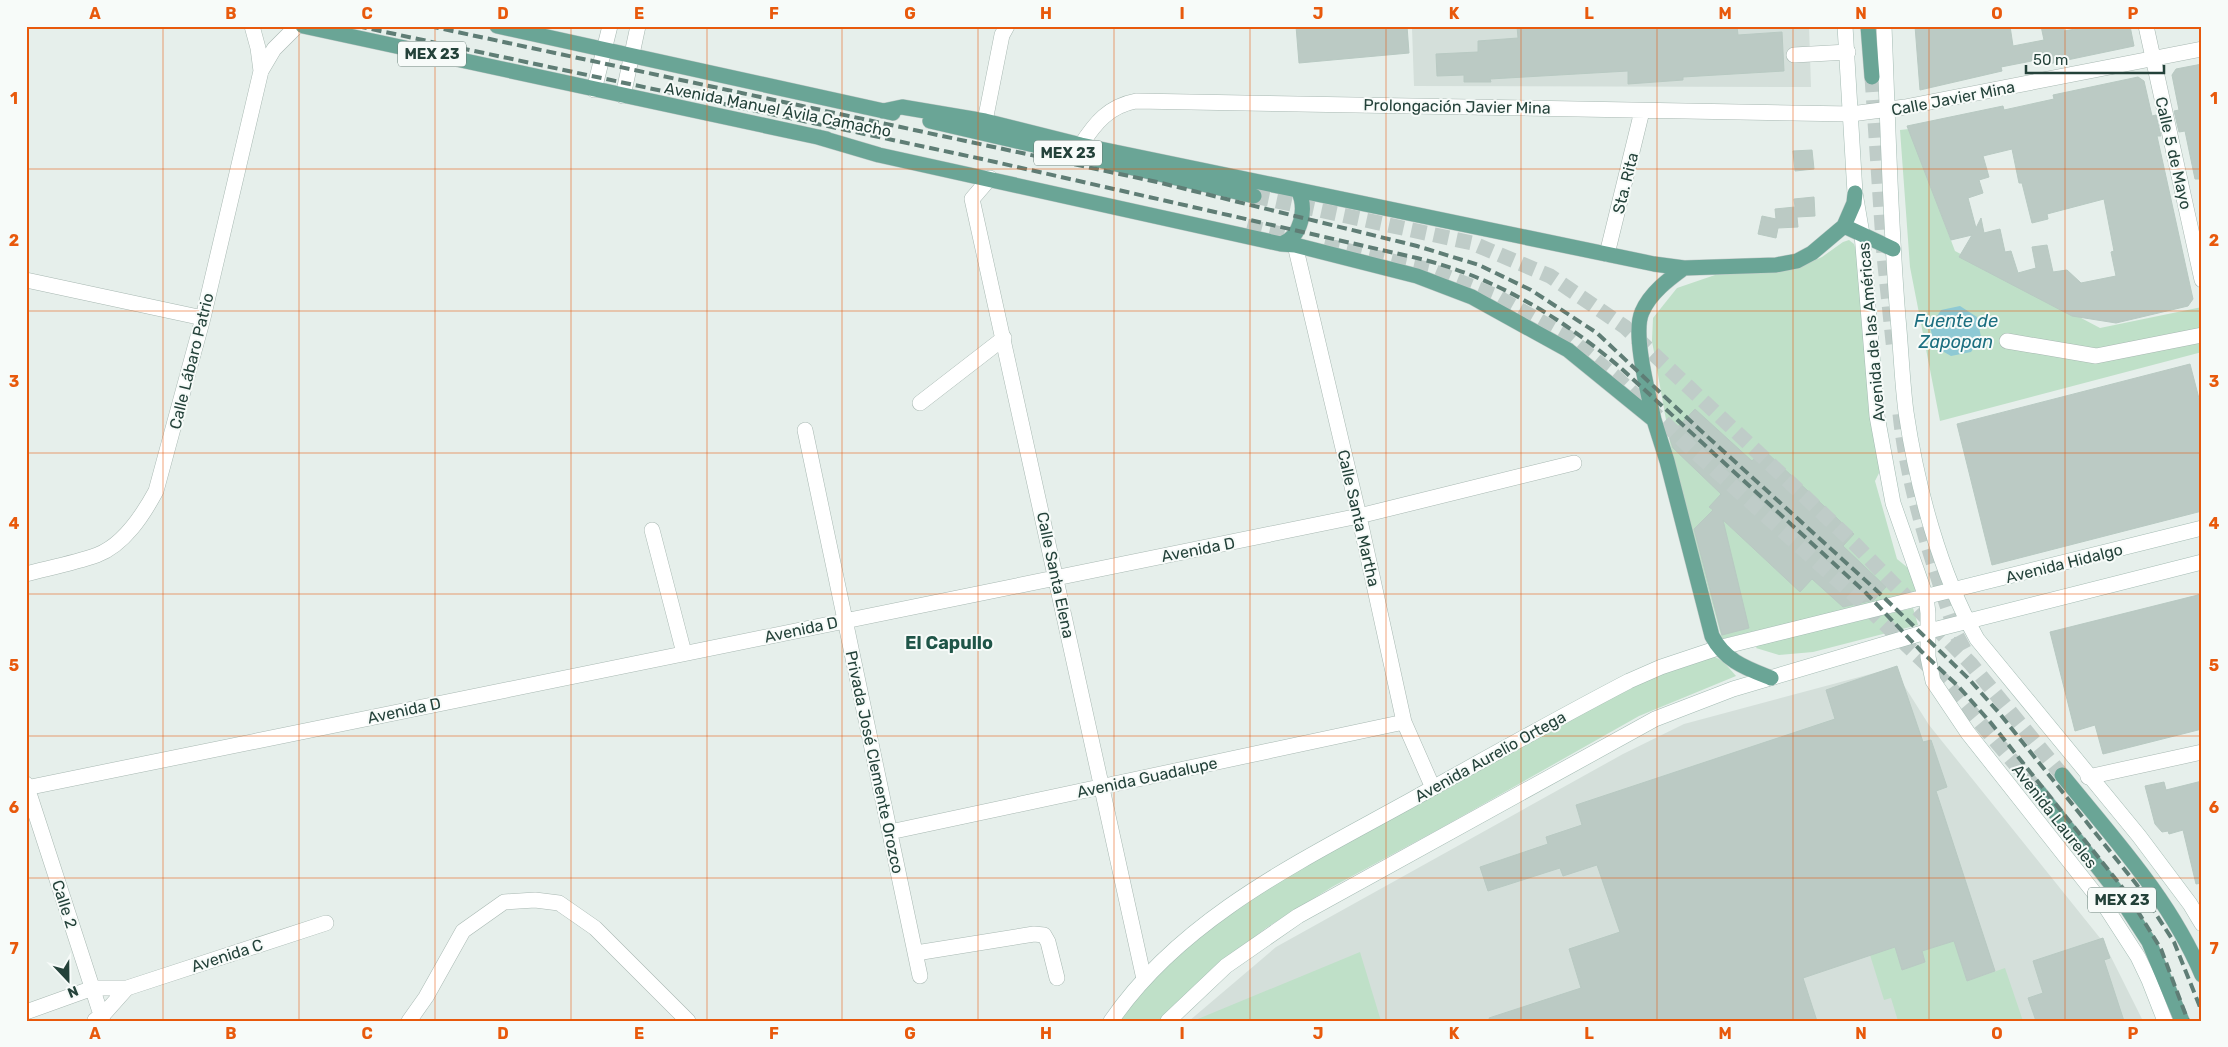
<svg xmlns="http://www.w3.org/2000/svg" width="2228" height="1047" font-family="Rubik,sans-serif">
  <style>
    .built { fill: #d4dfda }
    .green { fill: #bfe0c8 }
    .water { fill: #8ec9d4 }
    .building { fill: #bbcac4; stroke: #b8c9c2; fill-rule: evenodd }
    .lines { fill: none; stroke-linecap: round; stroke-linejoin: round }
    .primary-tunnel { stroke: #bfccc8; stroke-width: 15; stroke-dasharray: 15 8; stroke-linecap: butt }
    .pedestrian-casing { stroke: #a8b8b2; stroke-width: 16 }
    .minor-casing { stroke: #a8b8b2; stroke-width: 16 }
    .secondary-casing { stroke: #a4bbb3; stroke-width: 16 }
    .primary-casing { stroke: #c2cac8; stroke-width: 16 }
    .pedestrian { stroke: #fff; stroke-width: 15 }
    .minor { stroke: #fff; stroke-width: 15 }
    .secondary { stroke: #fff; stroke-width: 15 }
    .primary { stroke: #6aa596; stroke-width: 15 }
    .rail { stroke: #5f7d75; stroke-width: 4; stroke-dasharray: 10 5; stroke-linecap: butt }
    .grid { fill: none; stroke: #e8590c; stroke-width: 1; stroke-opacity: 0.55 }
    .labels { text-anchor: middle; stroke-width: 4; stroke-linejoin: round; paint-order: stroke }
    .shield { fill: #f7fbf9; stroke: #637a73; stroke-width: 1 }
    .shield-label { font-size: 15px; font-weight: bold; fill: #24423a }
    .street-label { font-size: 16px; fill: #24423a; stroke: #f7fbf9 }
    .water-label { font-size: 18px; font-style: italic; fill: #1c6f80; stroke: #f7fbf9 }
    .neighbourhood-label { font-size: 18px; font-weight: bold; fill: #1f5548; stroke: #f7fbf9 }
    .neatline { fill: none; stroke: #e8590c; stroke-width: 2 }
    .grid-label { font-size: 16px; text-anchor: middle; font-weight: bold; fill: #e8590c }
  </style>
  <rect width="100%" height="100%" fill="#e6efeb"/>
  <path class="built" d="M1431 26H1809L1811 87 1414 86 1412 28Z
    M1893 668 1929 725 2104 943 2143 1021H1189L1276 947 1623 754 1684 724Z"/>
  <path class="green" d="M1909 129 1955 251 2100 328 2202 307V352L1940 421 1910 267 1900 130Z
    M1849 240 1854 244 1861 264 1880 471 1875 481 1897 559 1913 572 1918 587 1914 593 1722 639 1674 465 1652 341 1653 318 1677 288 1715 275 1794 269 1822 257 1843 242Z
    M1913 608 1918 625 1813 652 1779 655 1756 648 1758 645Z
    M1707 653 1723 661 1736 676 1639 716 1441 828 1332 887 1266 928 1212 970 1161 1021H1118L1140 991 1182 949 1277 880 1623 689Z
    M1954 941 1967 981 2005 968 2023 1021H1898L1891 998 1884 1000 1870 955 1895 947 1902 970 1925 962 1922 951Z
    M1360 952 1381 1021H1193Z"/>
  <path class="water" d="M1960 306 1977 317 1981 337 1971 352 1951 356 1935 347 1930 327 1941 310Z"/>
  <path class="building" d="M1296 26H1407L1409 53 1299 63Z
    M1517 26H1737L1738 35 1782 32 1784 71 1683 77V80L1628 84V71L1490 79 1491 82H1464V75L1437 76 1436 54 1478 52V41L1518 38Z
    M1915 26H2010L2013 46 2044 40 2041 26H2063L2064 31 2092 26H2130L2134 46 2048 64 2047 58 2001 67 2002 71 1920 90Z
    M2202 64V179H2195L2185 131 2179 132 2174 111 2179 110 2172 75 2176 69Z
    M2138 77 2144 81 2152 116 2156 115 2161 136H2157L2193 299 2188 306 2116 323 2072 316 1959 257 1972 235 1951 240 1907 126 2003 106 2004 110 2054 99 2053 95ZM2012 149 2019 183H2022L2032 223 2048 219 2047 214 2104 199 2114 251 2111 252 2116 276 2081 283 2067 270 2053 272 2047 245 2032 247 2036 268 2018 273 2011 251 2005 252 2000 229 1984 233 1981 218 1976 228 1968 198 1983 193 1979 180 1989 177 1983 156Z
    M1812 150 1814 169 1795 171 1793 151Z
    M1814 197 1815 216 1797 217 1798 227 1778 228 1776 238 1758 234 1762 216 1776 219 1775 209 1795 207 1794 199Z
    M2190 364 2202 410V511L1992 565 1957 424Z
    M1695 409 1752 461 1763 449 1854 534 1843 546 1886 587 1874 600 1843 607 1812 579 1800 592 1723 520 1749 628 1722 635 1694 529 1713 510 1709 507 1721 494 1673 448 1669 436Z
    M2202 594V729L2103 754 2095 725 2075 731 2050 632Z
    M1897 666 1923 742 1931 740 1947 787 1936 791 1995 971 1967 981 1954 941 1922 951 1925 962 1902 970 1895 947 1803 978 1817 1021H1490L1489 1018 1581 988 1569 949 1620 932 1597 865 1563 876 1560 868 1488 891 1480 867 1548 844 1546 837 1582 825 1576 805 1835 719 1826 690Z
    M2202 781V883L2196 884 2183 830 2169 834 2168 831 2162 832 2155 824 2145 786 2164 782 2166 790Z
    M2103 938 2110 958 2104 960 2124 1021H2036L2028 998 2043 993 2033 961Z"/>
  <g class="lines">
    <path class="primary-tunnel" d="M1872 77 1884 256 1894 351
      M1254 196 1472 243 1550 276 1625 327 1855 544 1971 664 2062 775
      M1247 226 1301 239
      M1324 245 1431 270 1496 296 1568 337 1618 379 1694 451 1865 605 1948 685 2039 792
      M1900 414C1908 491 1933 563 1957 636L1965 651"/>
    <g class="pedestrian-casing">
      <path id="pedestrian" d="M1794 55 1848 52
        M2007 341 2096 356 2202 335"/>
    </g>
    <g class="minor-casing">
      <path id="minor" d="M252 26 258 48 261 71
        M2146 26 2202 280
        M594 90 610 26
        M623 96 638 26
        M985 121 1002 35 1007 26
        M1081 145C1095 123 1109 106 1136 101L1851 114 1905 107 2202 49
        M990 178 972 199 1144 979
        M1295 245 1359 516 1404 722 1433 788
        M1607 254 1642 111
        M26 280 203 318
        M920 403 1004 338
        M805 430 920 976
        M652 530 684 653
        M26 574C49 568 74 563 97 555 124 545 143 515 156 491L203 318 261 71 274 49 297 26
        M2088 777 2202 752
        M26 784 103 1021
        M26 788 1359 516 1574 463
        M890 832 1404 722
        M916 953 1034 934 1044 935 1048 942 1057 978
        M26 1012 93 988H127L326 923
        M95 1020 102 1016 127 988
        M409 1021 426 997 463 931 504 902 535 900 559 903 595 928 688 1021"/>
    </g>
    <g class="secondary-casing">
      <path id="secondary" d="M1845 26 1855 193 1862 234 1877 416 1893 503 1926 597 1928 613V657L1933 681 1968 733 2107 909 2138 957 2149 980 2165 1021
        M1884 26C1888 123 1890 221 1898 318 1901 349 1902 381 1906 412 1917 487 1940 573 1977 639L2139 836 2190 904 2202 924
        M1111 1021C1183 916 1305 859 1413 799 1485 759 1556 719 1629 681L1661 667 1718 648 2202 528
        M1168 1021 1226 966 1298 916 1655 719 1733 689 1929 631 2202 562"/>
    </g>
    <g class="primary-casing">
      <path id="primary" d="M303 26 827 139
        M497 26 893 113
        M1868 26 1872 77
        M883 111 902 107 985 121 1081 145 1654 264 1684 268 1776 265 1797 261 1812 253 1844 226 1854 203 1855 193
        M930 121 1254 196
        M818 137 879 155 1281 244 1295 245 1417 276 1472 297 1568 350 1654 420 1667 461 1712 636C1725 661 1746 668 1771 678
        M1844 226 1893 249
        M1281 244C1302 237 1307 208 1298 190
        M1654 420C1649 396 1632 334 1642 312 1650 293 1669 279 1684 268
        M2062 775C2113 838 2170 899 2202 975
        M2039 792 2114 888 2149 942 2182 1021"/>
    </g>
    <use href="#pedestrian" class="pedestrian"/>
    <use href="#minor" class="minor"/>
    <use href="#secondary" class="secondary"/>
    <use href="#primary" class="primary"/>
    <path class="rail" d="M357 26 982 159 1417 258C1495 277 1563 318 1623 370L1866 593 1921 651 1959 687 1991 723 2126 892 2161 949 2188 1021
      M429 26 1157 182 1417 246 1479 265 1531 290 1597 333 1699 429 1875 589 1968 678 2000 714 2137 885 2174 942 2202 1012"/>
  </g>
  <path class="grid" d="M163 26V1021M299 26V1021M435 26V1021M571 26V1021M707 26V1021M842 26V1021M978 26V1021M1114 26V1021M1250 26V1021M1386 26V1021M1521 26V1021M1657 26V1021M1793 26V1021M1929 26V1021M2065 26V1021M26 169H2202M26 311H2202M26 453H2202M26 594H2202M26 736H2202M26 878H2202"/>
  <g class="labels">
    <g class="shield">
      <rect x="398" y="41.5" width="68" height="25" rx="4"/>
      <rect x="1034" y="140.5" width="68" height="25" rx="4"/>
      <rect x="2088" y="887.5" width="68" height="25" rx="4"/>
    </g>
    <g class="shield-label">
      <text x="432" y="59">MEX 23</text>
      <text x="1068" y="158">MEX 23</text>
      <text x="2122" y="905">MEX 23</text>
    </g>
    <g class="street-label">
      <text transform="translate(1953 98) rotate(-11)" y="6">Calle Javier Mina</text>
      <text transform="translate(1457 106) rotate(1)" y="6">Prolongación Javier Mina</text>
      <text transform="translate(778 109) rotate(11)" y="6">Avenida Manuel Ávila Camacho</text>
      <text transform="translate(2174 153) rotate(77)" y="6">Calle 5 de Mayo</text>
      <text transform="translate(1625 183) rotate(-76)" y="6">Sta. Rita</text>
      <text transform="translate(1871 332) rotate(-95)" y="6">Avenida de las Américas</text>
      <text transform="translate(191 361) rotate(-76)" y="6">Calle Lábaro Patrio</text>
      <text transform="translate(1359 518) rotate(77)" y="6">Calle Santa Martha</text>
      <text transform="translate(1198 549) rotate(-11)" y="6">Avenida D</text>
      <text transform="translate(2064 563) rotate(-14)" y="6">Avenida Hidalgo</text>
      <text transform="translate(1056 575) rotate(78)" y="6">Calle Santa Elena</text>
      <text transform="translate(801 629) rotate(-12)" y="6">Avenida D</text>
      <text transform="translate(404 710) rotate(-12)" y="6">Avenida D</text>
      <text transform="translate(1490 756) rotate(-29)" y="6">Avenida Aurelio Ortega</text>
      <text transform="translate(875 762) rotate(78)" y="6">Privada José Clemente Orozco</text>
      <text transform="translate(1147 777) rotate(-12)" y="6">Avenida Guadalupe</text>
      <text transform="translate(2055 816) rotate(52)" y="6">Avenida Laureles</text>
      <text transform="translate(65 904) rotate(72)" y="6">Calle 2</text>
      <text transform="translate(227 955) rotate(-18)" y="6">Avenida C</text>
    </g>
    <g class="water-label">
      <text x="1956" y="327">Fuente de<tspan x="1956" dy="21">Zapopan</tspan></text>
    </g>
    <g class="neighbourhood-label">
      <text x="949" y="649">El Capullo</text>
    </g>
  </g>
  <rect width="2228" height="1047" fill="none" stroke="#f7fbf9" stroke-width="55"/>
  <g transform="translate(68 980) rotate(158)" stroke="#f7fbf9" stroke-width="4" paint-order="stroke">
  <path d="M0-4L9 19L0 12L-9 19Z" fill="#24423a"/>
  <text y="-8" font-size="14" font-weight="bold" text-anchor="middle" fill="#24423a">N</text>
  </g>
  <path d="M2026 65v8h138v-8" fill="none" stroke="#24423a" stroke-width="2.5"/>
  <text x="2033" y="65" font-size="15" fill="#24423a" stroke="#f7fbf9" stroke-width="4" paint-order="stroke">50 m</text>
  <rect x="28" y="28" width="2172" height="992" class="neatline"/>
  <g class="grid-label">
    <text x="95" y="19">A</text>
    <text x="231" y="19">B</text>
    <text x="367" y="19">C</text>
    <text x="503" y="19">D</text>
    <text x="639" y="19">E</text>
    <text x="774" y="19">F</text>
    <text x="910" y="19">G</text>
    <text x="1046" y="19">H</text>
    <text x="1182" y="19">I</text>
    <text x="1318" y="19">J</text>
    <text x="1454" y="19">K</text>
    <text x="1589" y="19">L</text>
    <text x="1725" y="19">M</text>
    <text x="1861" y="19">N</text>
    <text x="1997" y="19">O</text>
    <text x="2133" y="19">P</text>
    <text x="14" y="104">1</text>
    <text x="2214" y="104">1</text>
    <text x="14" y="246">2</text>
    <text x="2214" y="246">2</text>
    <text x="14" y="387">3</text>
    <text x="2214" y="387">3</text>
    <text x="14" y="529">4</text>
    <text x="2214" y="529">4</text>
    <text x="14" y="671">5</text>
    <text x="2214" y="671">5</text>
    <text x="14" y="813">6</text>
    <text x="2214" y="813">6</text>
    <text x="14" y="954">7</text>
    <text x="2214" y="954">7</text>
    <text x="95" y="1039">A</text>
    <text x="231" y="1039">B</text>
    <text x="367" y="1039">C</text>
    <text x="503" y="1039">D</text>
    <text x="639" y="1039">E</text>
    <text x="774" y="1039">F</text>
    <text x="910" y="1039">G</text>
    <text x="1046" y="1039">H</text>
    <text x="1182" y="1039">I</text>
    <text x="1318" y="1039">J</text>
    <text x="1454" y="1039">K</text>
    <text x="1589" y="1039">L</text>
    <text x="1725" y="1039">M</text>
    <text x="1861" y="1039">N</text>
    <text x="1997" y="1039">O</text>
    <text x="2133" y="1039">P</text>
  </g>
</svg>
